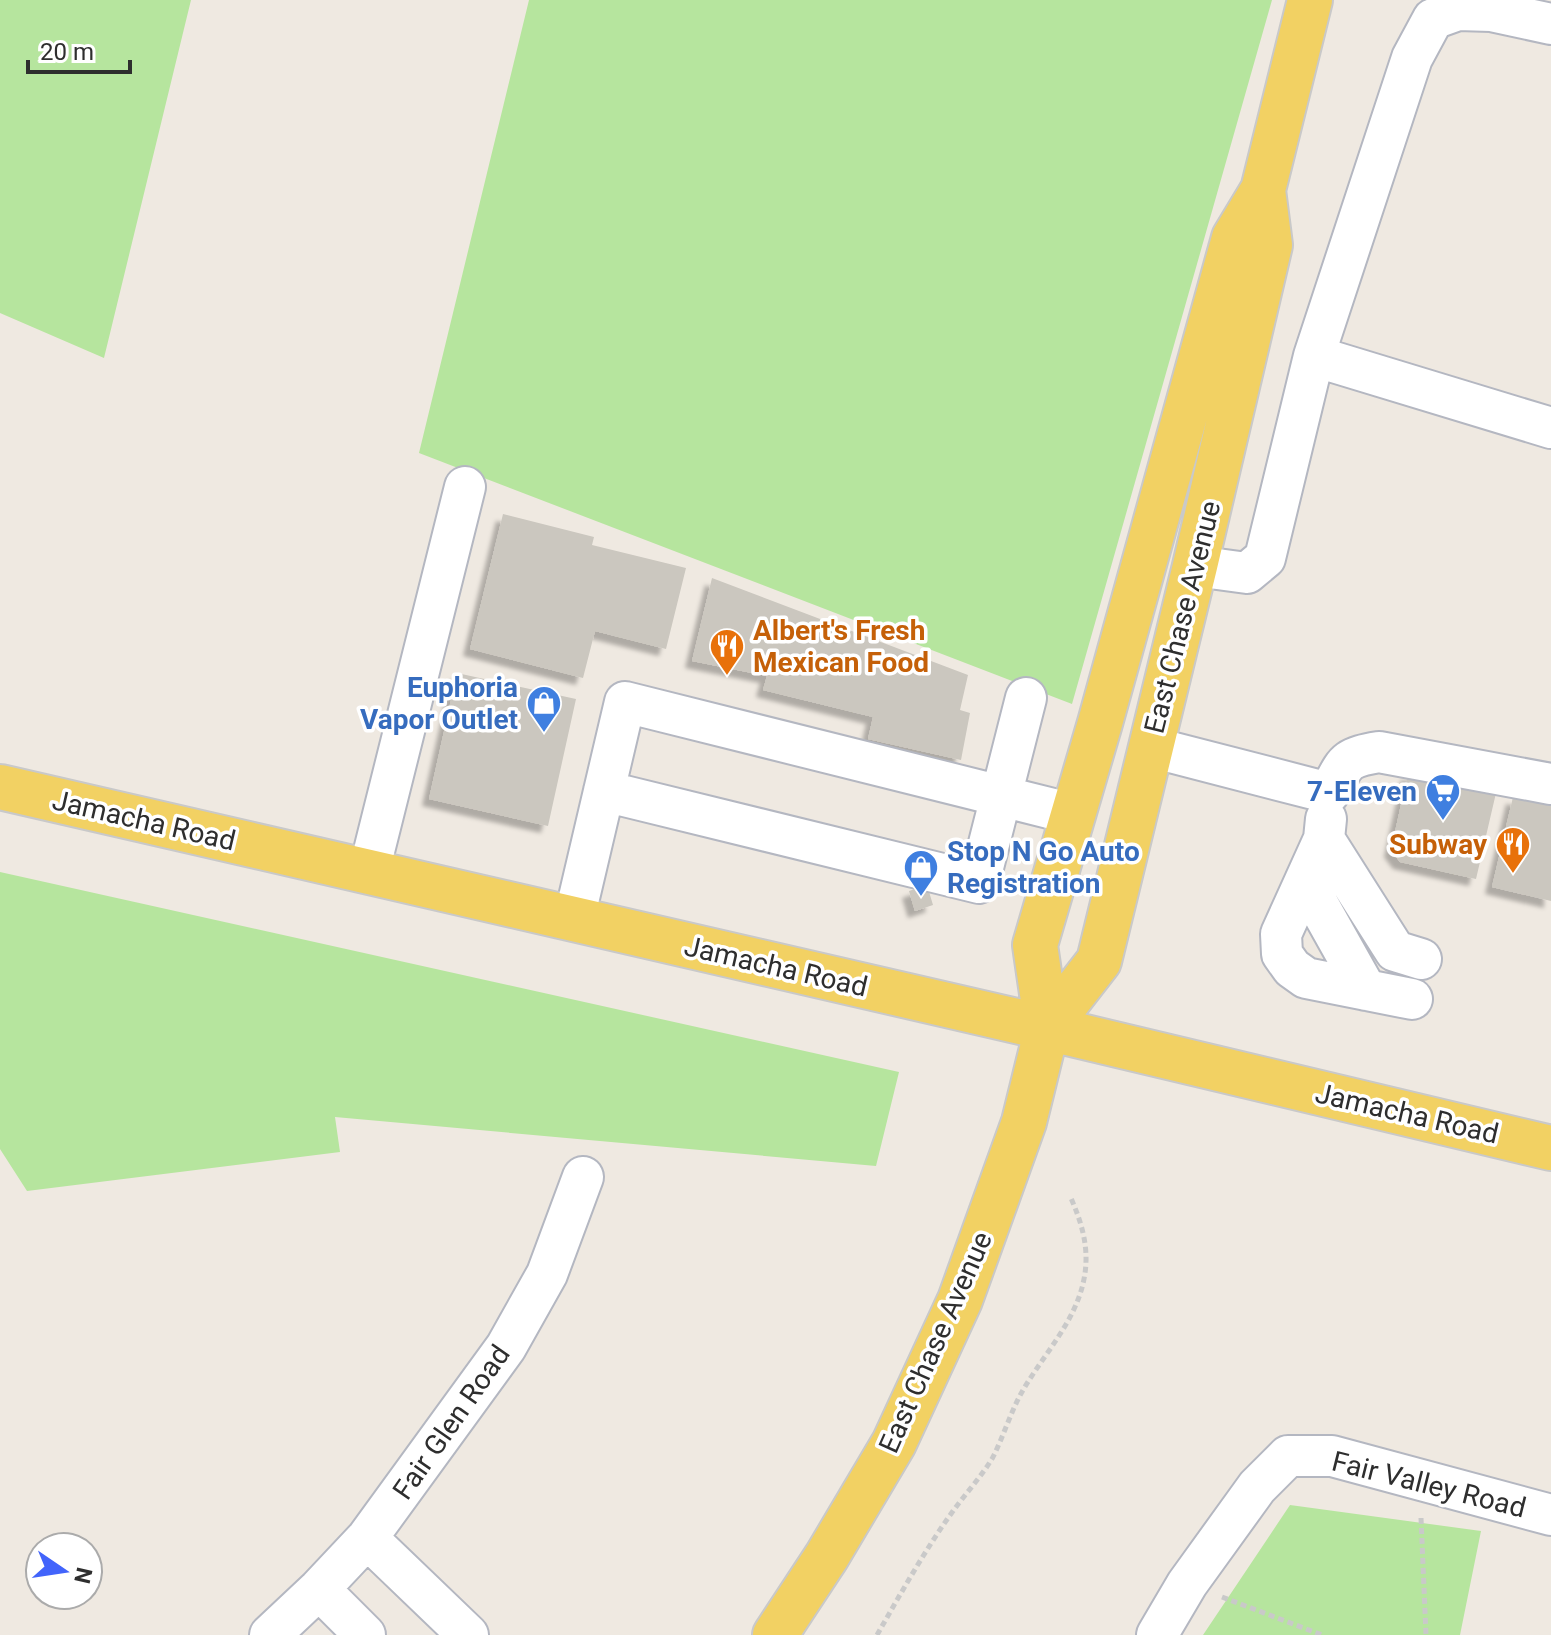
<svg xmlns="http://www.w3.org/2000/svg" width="1551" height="1635" font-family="Roboto,sans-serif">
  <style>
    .green { fill: #b6e59e }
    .building { fill: #cbc7bf; filter: url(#shadow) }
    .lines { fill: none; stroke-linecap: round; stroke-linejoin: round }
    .minor-casing { stroke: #b4b7c1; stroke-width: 44 }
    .major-casing { stroke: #c9c9c9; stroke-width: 48 }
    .path { stroke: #c9c9c9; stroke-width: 5; stroke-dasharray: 6 4; stroke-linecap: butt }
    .minor { stroke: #fff; stroke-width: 40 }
    .major { stroke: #f2d163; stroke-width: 44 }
    .labels { text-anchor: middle; stroke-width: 7; stroke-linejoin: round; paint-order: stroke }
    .street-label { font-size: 28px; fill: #2e2e2e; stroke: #fff }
    .food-label { font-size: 28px; font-weight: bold; fill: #c56008; stroke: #fff; text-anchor: start }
    .shop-label { font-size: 28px; font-weight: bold; fill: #366cbe; stroke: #fff; text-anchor: end }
  </style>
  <defs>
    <filter id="shadow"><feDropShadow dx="-7" dy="7" stdDeviation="2" flood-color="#0004"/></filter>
  </defs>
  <rect width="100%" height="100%" fill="#efe9e1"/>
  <path class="green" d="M0 0H191L104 358 0 313Z
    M529 0H1272L1072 704 419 453Z
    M0 872 899 1072 876 1166 335 1117 340 1152 27 1191 0 1149Z
    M1290 1505 1481 1531 1460 1635H1203Z"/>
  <path class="building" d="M503 514 594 537 592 545 686 568 666 649 595 631 583 678 470 649Z
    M712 578 968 675 960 710 970 713 961 760 868 739 873 717 763 690 767 676 692 661Z
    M457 673 576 699 548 826 429 799Z
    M1408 773 1496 793 1476 879 1400 862 1391 850Z
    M1513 797 1551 806V901L1492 887Z
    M927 885 933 905 915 911 909 891Z"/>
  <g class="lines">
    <g class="minor-casing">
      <path id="minor" d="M1314 356 1412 58 1433 19 1458 10 1491 11 1551 24
        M1195 566 1247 573 1265 558 1314 356 1551 428
        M1151 747 1329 793C1346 762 1343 758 1379 752L1551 784
        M604 791 979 883 1026 698
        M1326 819 1324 839 1395 951 1421 959
        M1324 839 1281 934 1282 954 1292 968 1306 978 1412 999
        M369 871 465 487
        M1305 881 1366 990
        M574 919 625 702 1073 814
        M367 1538 468 1635
        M319 1589 365 1635
        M270 1635 319 1589 367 1538 506 1347 547 1274 583 1177
        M1157 1635 1187 1584 1257 1487 1288 1456H1332L1551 1515"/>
    </g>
    <g class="major-casing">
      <path id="major" d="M0 787 1047 1028 1551 1148
        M1047 1028 1035 945 1100 723 1234 238 1263 190 1310 0
        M775 1635 827 1556 894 1443 960 1300 1024 1122 1047 1028 1099 961 1195 566 1270 245 1263 190"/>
    </g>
    <path class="path" d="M1421 1518 1426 1635
      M1222 1597 1322 1635
      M877 1635C901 1593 925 1550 953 1511 966 1493 982 1476 993 1457 1004 1435 1011 1411 1023 1390 1044 1354 1076 1321 1084 1279 1090 1249 1082 1223 1070 1196"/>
    <use href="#minor" class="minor"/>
    <use href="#major" class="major"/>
  </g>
  <defs>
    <g id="restaurant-pin" transform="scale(1.8)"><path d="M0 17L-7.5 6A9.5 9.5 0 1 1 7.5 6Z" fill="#e8710a" stroke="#fff"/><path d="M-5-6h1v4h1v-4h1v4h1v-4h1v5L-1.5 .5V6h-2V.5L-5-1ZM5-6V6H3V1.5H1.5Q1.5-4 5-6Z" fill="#fff"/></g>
    <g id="shop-pin" transform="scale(1.8)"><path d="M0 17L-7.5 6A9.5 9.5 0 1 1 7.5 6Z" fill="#3f7fe0" stroke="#fff"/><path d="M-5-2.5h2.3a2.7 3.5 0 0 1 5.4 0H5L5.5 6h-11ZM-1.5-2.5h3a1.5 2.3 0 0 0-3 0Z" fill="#fff"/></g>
    <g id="supermarket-pin" transform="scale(1.8)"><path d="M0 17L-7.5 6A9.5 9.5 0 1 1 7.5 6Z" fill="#3f7fe0" stroke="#fff"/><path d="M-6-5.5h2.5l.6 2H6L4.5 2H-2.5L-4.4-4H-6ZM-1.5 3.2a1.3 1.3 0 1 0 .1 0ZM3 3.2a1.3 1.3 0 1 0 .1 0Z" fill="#fff"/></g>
  </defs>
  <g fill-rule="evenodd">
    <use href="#restaurant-pin" x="727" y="646"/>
    <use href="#shop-pin" x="544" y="703"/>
    <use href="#supermarket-pin" x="1443" y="791"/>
    <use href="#restaurant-pin" x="1513" y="844"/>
    <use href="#shop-pin" x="921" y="867"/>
  </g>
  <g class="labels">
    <g class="street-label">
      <text transform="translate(1182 617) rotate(-76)" y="10">East Chase Avenue</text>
      <text transform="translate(144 820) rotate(13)" y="10">Jamacha Road</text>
      <text transform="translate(776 966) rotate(13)" y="10">Jamacha Road</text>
      <text transform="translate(1407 1113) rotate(13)" y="10">Jamacha Road</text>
      <text transform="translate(935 1342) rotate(-66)" y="10">East Chase Avenue</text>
      <text transform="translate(451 1422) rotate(-55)" y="10">Fair Glen Road</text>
      <text transform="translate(1429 1484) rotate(14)" y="10">Fair Valley Road</text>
    </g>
    <g class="food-label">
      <text x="753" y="640">Albert's Fresh<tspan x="753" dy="32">Mexican Food</tspan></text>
      <text x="1487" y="854" text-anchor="end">Subway</text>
    </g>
    <g class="shop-label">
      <text x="518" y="697">Euphoria<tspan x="518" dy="32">Vapor Outlet</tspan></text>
      <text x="1417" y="801">7-Eleven</text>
      <text x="947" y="861" text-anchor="start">Stop N Go Auto<tspan x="947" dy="32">Registration</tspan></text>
    </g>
  </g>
  <g transform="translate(64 1571) rotate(103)"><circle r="38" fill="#ffffff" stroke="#ababab" stroke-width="2"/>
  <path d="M0-6L14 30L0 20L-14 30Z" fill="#4264fb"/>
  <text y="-12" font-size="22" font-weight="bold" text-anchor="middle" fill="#2e2e2e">N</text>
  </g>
  <path d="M28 60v12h102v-12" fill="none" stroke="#2e2e2e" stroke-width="4"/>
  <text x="40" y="60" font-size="24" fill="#2e2e2e" stroke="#ffffff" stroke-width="6" paint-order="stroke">20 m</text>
</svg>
